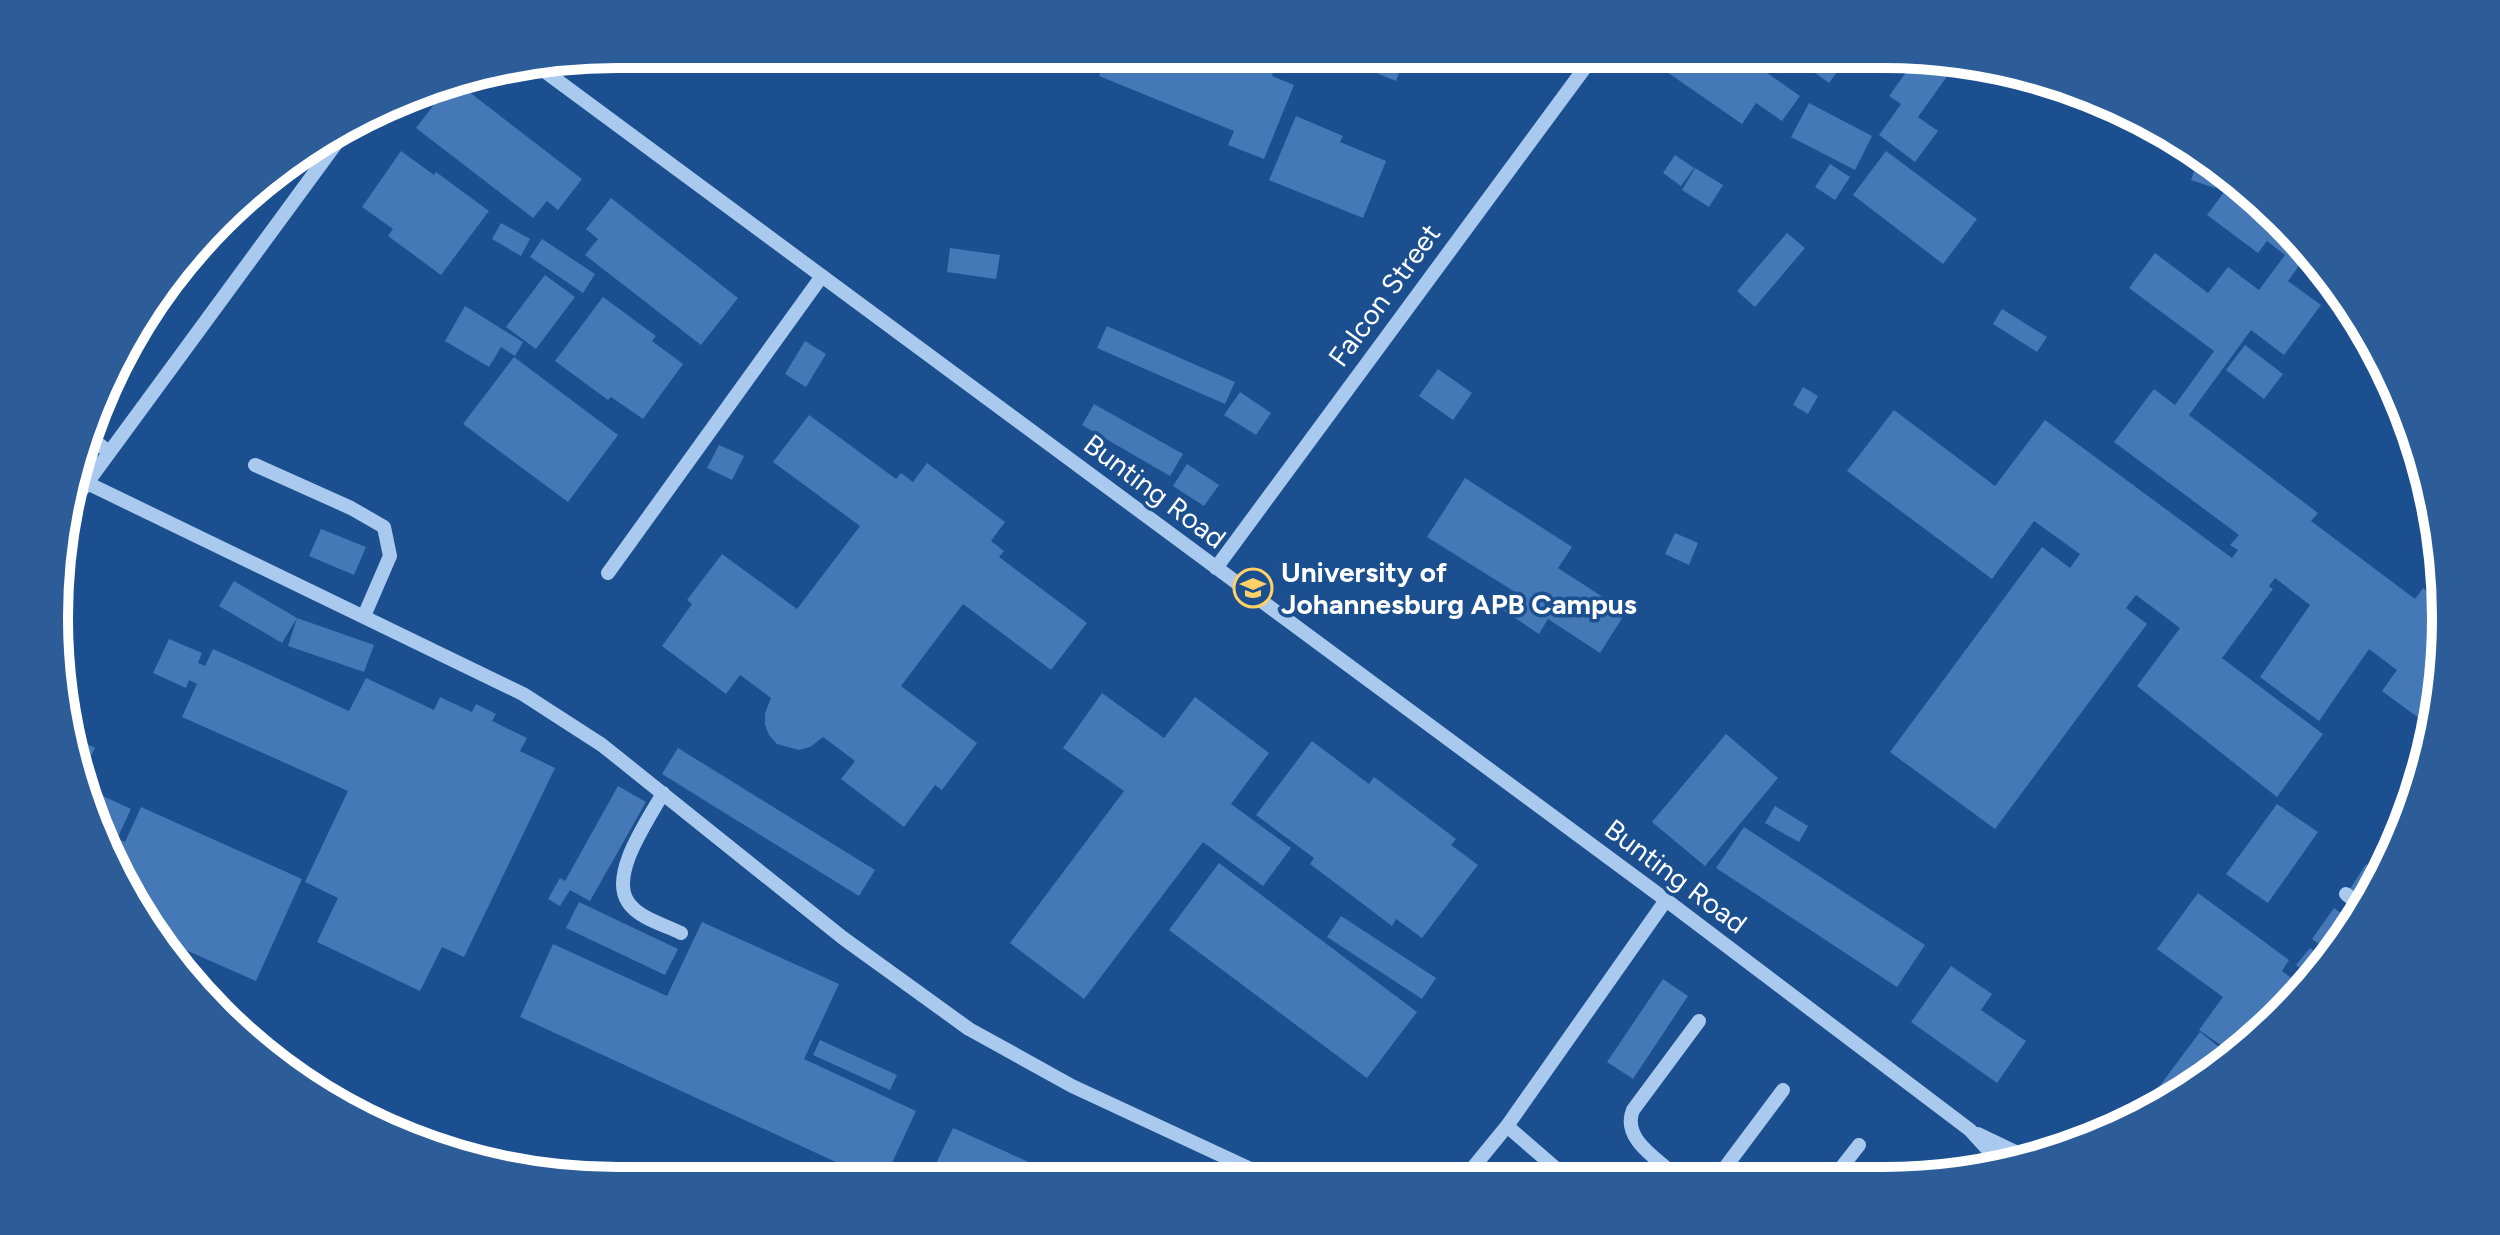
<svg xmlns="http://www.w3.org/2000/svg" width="2500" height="1235" font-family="Figtree,sans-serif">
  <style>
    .building { fill: #4478b7 }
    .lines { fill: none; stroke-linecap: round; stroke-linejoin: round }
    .minor { stroke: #a9c9ee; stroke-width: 14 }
    .labels { text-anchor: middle; stroke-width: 7; stroke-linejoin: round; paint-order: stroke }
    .street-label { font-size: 28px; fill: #fff; stroke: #1b4f8f }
    .poi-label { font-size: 28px; font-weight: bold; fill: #fff; stroke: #1b4f8f; text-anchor: start }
    .rim { fill: none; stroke: #fff; stroke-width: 10 }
  </style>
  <rect width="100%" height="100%" fill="#1b4f8f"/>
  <path class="building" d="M910 54H947L942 67Z
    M1108 54H1196L1242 73 1250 54H1281L1272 76 1294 85 1264 159 1228 145 1234 131 1099 76Z
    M1329 54H1406L1396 81Z
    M1661 54H1740L1800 96 1782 121 1756 103 1742 124 1654 63Z
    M1789 54H1835L1845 61 1829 83Z
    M1917 57 1958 61 1918 117 1938 131 1915 162 1879 135 1901 104 1889 96Z
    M452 81H455L582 179 558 210 547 201 533 218 416 128Z
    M1809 103 1872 136 1855 170 1791 137Z
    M1296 116 1343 136 1340 142 1386 161 1363 218 1269 180Z
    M401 151 434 175 436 172 489 211 441 275 388 236 393 229 362 207Z
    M1886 151 1977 219 1943 264 1853 195Z
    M2200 153 2222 170 2215 188 2191 180Z
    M1675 155 1694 168 1681 186 1663 173Z
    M1830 164 1850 177 1835 200 1815 187Z
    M1695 168 1723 185 1709 207 1682 190Z
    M2233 180 2281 219 2308 253 2288 281 2321 305 2284 355 2251 330 2189 415 2318 513 2311 521 2415 599 2423 588 2445 605 2446 618 2441 625 2445 629 2435 730 2382 691 2397 670 2369 649 2319 721 2260 677 2310 605 2275 578 2269 586 2273 589 2222 658 2323 734 2277 797 2137 686 2180 628 2136 595 2126 608 2147 624 1995 829 1890 752 2042 547 2070 568 2080 554 2034 521 1992 579 1847 471 1894 410 1995 486 2045 420 2232 558 2238 550 2230 545 2239 535 2114 442 2154 389 2175 405 2214 351 2129 288 2155 253 2208 293 2228 267 2259 290 2285 255 2267 241 2258 253 2207 215Z
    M611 198 738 298 701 345 585 255 598 239 586 229Z
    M501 223 530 239 521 256 492 239Z
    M1787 233 1805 248 1755 307 1737 291Z
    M542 239 595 274 583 293 530 257Z
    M950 248 1000 255 996 279 947 272Z
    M545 275 575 297 536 349 506 327Z
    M169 283 170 285 135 330 149 305Z
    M603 297 656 336 652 341 683 364 643 419 611 397 608 400 555 361Z
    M465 306 523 342 515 356 501 347 489 367 445 341Z
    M2002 309 2047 337 2037 352 1993 324Z
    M1107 326 1235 382 1225 404 1097 348Z
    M805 341 826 354 806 387 785 374Z
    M2245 345 2283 374 2264 399 2226 370Z
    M514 357 618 435 568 502 463 424Z
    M1438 369 1472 393 1453 420 1419 396Z
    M1803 387 1818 396 1808 414 1793 405Z
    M1240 392 1271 413 1256 435 1224 415Z
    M1094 404 1183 454 1170 476 1082 425Z
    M809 415 896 479 901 473 913 482 927 463 1005 522 991 541 1004 551 999 557 1087 623 1051 670 963 604 901 686 977 743 942 790 935 785 904 827 841 779 855 761 823 737 810 747 799 750 777 744 769 735 765 725V713L771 698 740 675 726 694 662 646 692 604 687 600 722 554 797 609 860 526 773 462Z
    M719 445 744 456 732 480 707 468Z
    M1187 464 1219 485 1204 506 1173 486Z
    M1465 478 1572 547 1558 568 1626 612 1600 653 1548 619 1539 634 1503 610 1515 592 1427 537Z
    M321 529 366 547 354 575 309 556Z
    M1675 533 1698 543 1689 565 1665 554Z
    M234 581 297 618 282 643 219 606Z
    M297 618 374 645 364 672 288 646Z
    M169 639 202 653 198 663 205 666 213 649 349 711 366 678 434 710 440 697 472 712 476 704 496 714 492 721 527 738 520 751 555 768 464 957 442 947 420 991 317 942 338 898 305 882 348 791 182 717 197 684 189 680 186 688 153 673Z
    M1102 693 1164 738 1195 697 1269 753 1231 804 1291 848 1263 886 1203 842 1084 999 1010 943 1124 791 1063 748Z
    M1726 734 1778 778 1705 866 1652 822Z
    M73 737 95 748 83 772Z
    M1312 741 1369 784 1374 777 1456 839 1451 845 1478 865 1422 938 1396 919 1392 926 1310 864 1314 858 1256 815Z
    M678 748 875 870 859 896 662 774Z
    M618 786 646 802 590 901 570 890 560 906 548 899 560 878 565 881Z
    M90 790 131 809 117 839 125 842 141 807 302 879 256 981 156 937 112 867Z
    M2277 804 2318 832 2268 903 2226 874Z
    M1775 806 1808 826 1799 842 1765 823Z
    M1744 827 1925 945 1897 987 1716 868Z
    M1219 863 1417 1012 1367 1078 1169 930Z
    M2366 864 2380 873 2363 902 2348 892Z
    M2198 893 2289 960 2282 971 2303 987 2235 1055 2199 1030 2223 997 2157 949Z
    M579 902 678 949 665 975 566 928Z
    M2334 908 2352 921 2333 954 2312 939Z
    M1341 916 1436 978 1422 999 1327 937Z
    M702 922 839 984 804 1059 916 1111 884 1180H875L520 1017 553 944 667 996Z
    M2310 948 2329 962 2312 978 2296 965Z
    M1951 966 1992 994 1981 1010 2026 1041 1997 1083 1911 1022Z
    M1663 979 1688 996 1633 1079 1607 1062Z
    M2200 1032 2233 1058 2226 1064 2156 1105 2149 1100Z
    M820 1040 897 1075 890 1090 813 1055Z
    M953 1128 960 1131 1066 1179 928 1180Z
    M1633 1162 1656 1174 1655 1177H1625Z"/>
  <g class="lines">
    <path class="minor" d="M539 67 1666 900 1970 1130 2001 1164
      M87 435 109 452
      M255 465 351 508 384 527 390 556 364 616
      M87 483 523 694 602 745 843 938 969 1029 1072 1086 1272 1179
      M65 513 343 134
      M1216 568 1595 54
      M608 573 822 276
      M663 793C649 819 609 874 628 902 638 918 665 925 681 933
      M2346 894 2361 906
      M1978 1134 2026 1157
      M1677 1177C1658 1159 1621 1139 1633 1110L1699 1021
      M1718 1177 1783 1090
      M1834 1177 1859 1145
      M1460 1178 1471 1170 1507 1126
      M1567 1178 1507 1126 1666 900"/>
  </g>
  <defs>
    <g id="university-ring" transform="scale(2)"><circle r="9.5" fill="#1b4f8f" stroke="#ffd166" stroke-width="1.5"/><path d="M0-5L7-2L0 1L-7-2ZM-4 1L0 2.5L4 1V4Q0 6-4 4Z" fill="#ffd166"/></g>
  </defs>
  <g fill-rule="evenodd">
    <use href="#university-ring" x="1253" y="588"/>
  </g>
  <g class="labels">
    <g class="street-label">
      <text transform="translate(1384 295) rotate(-54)" y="10">Falcon Street</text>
      <text transform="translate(1155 491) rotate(37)" y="10">Bunting Road</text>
      <text transform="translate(1676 876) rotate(37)" y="10">Bunting Road</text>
    </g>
    <g class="poi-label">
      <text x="1281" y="582">University of<tspan x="1281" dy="32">Johannesburg APB Campus</tspan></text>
    </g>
  </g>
  <path d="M0 0H2500V1235H0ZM617 68H1883A549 549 0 0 1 2432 617V618A549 549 0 0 1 1883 1167H617A549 549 0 0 1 68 618V617A549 549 0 0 1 617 68Z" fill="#2d5d98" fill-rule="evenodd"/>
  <path class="rim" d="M617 68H1883A549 549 0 0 1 2432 617V618A549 549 0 0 1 1883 1167H617A549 549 0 0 1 68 618V617A549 549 0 0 1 617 68Z"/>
</svg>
